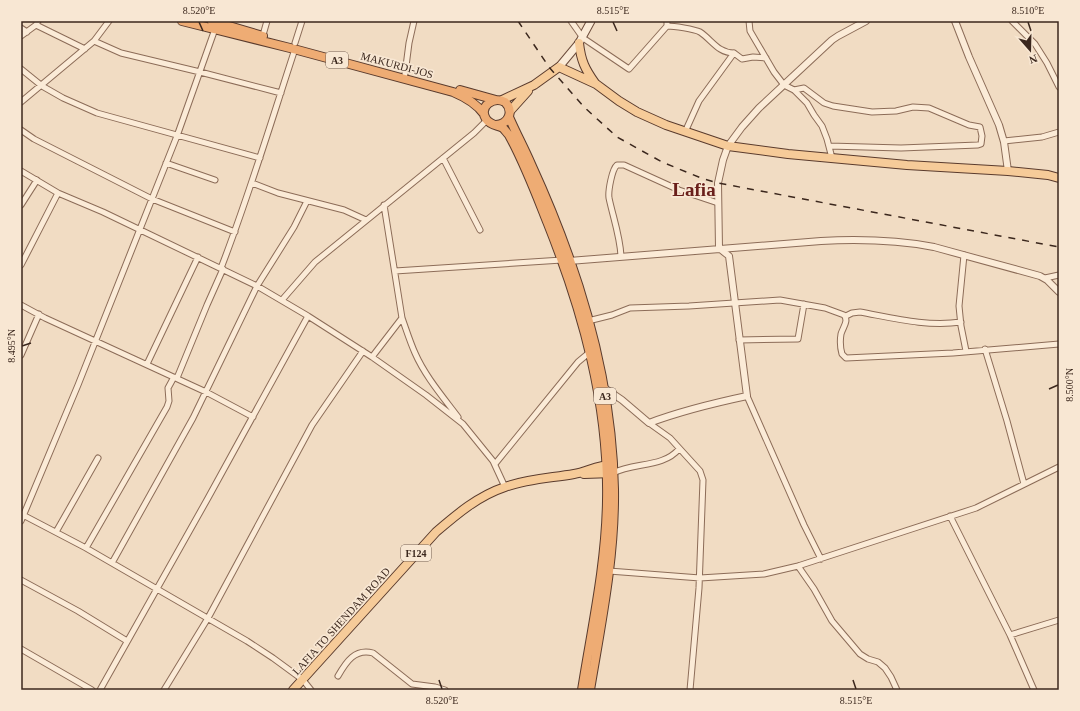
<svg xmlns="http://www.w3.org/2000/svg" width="1080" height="711" font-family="'Times New Roman',serif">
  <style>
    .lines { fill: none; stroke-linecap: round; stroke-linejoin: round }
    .minor-casing { stroke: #8c6c58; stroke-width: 7 }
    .tertiary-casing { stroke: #8c6c58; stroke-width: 8 }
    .secondary-casing { stroke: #6e4d3c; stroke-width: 9 }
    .primary-casing { stroke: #5a3b2d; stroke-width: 10 }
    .trunk-casing { stroke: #5a3b2d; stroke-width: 10 }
    .minor { stroke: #fbebd7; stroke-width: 5 }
    .tertiary { stroke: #fbebd7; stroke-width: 6 }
    .secondary { stroke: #fbebd7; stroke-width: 7 }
    .primary { stroke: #f6cb99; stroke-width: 8 }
    .trunk { stroke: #eeac74; stroke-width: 8 }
    .rail { stroke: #3b271d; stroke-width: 1.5; stroke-dasharray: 7 7; stroke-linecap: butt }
    .ticks { fill: none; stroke: #3b271d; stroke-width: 1.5 }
    .labels { text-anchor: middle; stroke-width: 3.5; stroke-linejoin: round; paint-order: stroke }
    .shield { fill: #f8e7d3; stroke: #746154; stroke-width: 1 }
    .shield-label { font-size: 10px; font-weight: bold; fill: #3b271d }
    .street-label { font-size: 11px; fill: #3b271d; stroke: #f8e7d3 }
    .town-label { font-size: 19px; font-weight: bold; fill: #6a1f1a; stroke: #f8e7d3 }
    .neatline { fill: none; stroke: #3b271d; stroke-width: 1.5 }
    .ticks-label { font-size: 10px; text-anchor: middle; fill: #3b271d }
  </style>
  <rect width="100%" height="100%" fill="#f1dcc3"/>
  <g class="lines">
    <g class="minor-casing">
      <path id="minor" d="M571 21 583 38 629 69 667 26
        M667 21V26C674 26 694 29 700 32 712 40 718 53 734 53
        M749 21 750 31 774 72 784 85 794 90 807 103 814 115 822 126 827 139 832 158
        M1012 21 1035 44 1047 63 1059 87
        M36 25 85 49
        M21 28 27 32
        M263 35 267 21
        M21 36 36 25 38 21
        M94 41 121 53 200 72 281 93
        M295 43 302 21
        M21 69 42 86 63 98 97 113 260 158
        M405 74 409 43 414 21
        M794 90 804 88 824 103 833 106 872 112 896 111 913 107 929 108 969 125 980 127 982 136 981 144 978 145 901 148 829 146
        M21 102 94 41 109 21
        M21 130 34 139 152 199 235 232
        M685 132 699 101 734 53 742 59 753 57 766 58
        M1004 141 1042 137 1059 132
        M443 158 480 230
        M166 163 215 180
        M21 171 58 193 103 212 257 286 308 316 372 357 426 395 463 424 493 461 505 487
        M252 183 278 193 344 210 366 220
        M21 205 37 180
        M384 205 402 318C406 329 410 342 415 353 425 376 443 397 458 417
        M964 255 959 306 961 326 966 351
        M621 256C620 236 613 217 609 198 608 191 612 169 617 165H624L679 190 718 203
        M21 265 58 193
        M221 268C249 196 271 122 295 49
        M395 271 562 260
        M1045 278 1059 275
        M282 300 315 262 474 133 487 120
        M21 305 45 318 206 392 253 417
        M846 316 852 313 860 312C893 318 927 327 961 322
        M588 321 612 315 630 308 689 306 780 300 825 308 844 315C849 321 843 327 841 334 840 340 840 347 842 354L846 358 953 353 1059 344
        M739 340 798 339 804 304
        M985 349 1007 421 1024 484
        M21 355 39 314
        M372 357 402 318
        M147 364 198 257
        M177 378 207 305 223 269
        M747 396 804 525 821 559
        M649 423 670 438 700 471 703 480 699 588 690 690
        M495 464 578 362 590 352
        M613 473C634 462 663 468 679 449
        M21 514 86 548 247 641 273 658 303 680 311 690
        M950 516 1010 635 1034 690
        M21 521 78 385 177 136 215 29
        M56 532 98 458
        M86 548 167 407 169 401 168 388 174 377
        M112 563 193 418 257 286 294 227 307 201
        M798 566 814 589 832 621 860 654 868 659 878 662 885 668 891 677 897 690
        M609 571 700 578 764 574 798 566 976 508 1059 467
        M21 580 78 611 127 641
        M1010 635 1059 620
        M21 649 92 690
        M338 676C346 662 355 648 373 653L412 684 435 687 445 690
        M100 690 208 498 308 316
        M164 690 208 618 312 425 363 351"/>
    </g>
    <g class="tertiary-casing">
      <path id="tertiary" d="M955 21 969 57 999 125 1004 142 1008 171
        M569 261 821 241C859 239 897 240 934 247L1040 276 1047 280 1059 292
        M603 387 622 400 649 423C681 411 714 403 747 396L729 256 719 248 718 183 723 160 728 146 742 127 759 108 832 40 838 36 866 21"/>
    </g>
    <g class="secondary-casing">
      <path id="secondary" d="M559 67 579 43 591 21"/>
    </g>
    <g class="primary-casing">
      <path id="primary" d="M579 43C581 61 585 69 595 83
        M502 100 534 85 559 67 596 84 619 101 637 112 666 125 728 146 788 154 907 165 1008 171 1048 175 1059 178
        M510 111 528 91
        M584 474 613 473
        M293 690 436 532C457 514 478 496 505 487 527 479 551 478 574 474 587 472 599 464 613 465"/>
    </g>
    <g class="trunk-casing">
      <path id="trunk" d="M182 21 290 48 453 92C465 97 476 103 484 114
        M212 21 263 36
        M460 90 496 100
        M509 117C516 133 524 148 531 164 577 264 612 378 614 489 615 557 601 624 590 690
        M496 125C509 124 514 111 505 102 494 96 478 106 486 119 490 125 497 125 503 128 505 130 507 133 509 135 525 164 536 194 548 224 583 312 609 405 607 501 606 565 592 627 582 690"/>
    </g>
    <use href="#minor" class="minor"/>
    <use href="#tertiary" class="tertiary"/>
    <use href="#secondary" class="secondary"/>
    <use href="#primary" class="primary"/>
    <use href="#trunk" class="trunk"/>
    <path class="rail" d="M518 21 549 67 584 107 617 137 662 162 701 178 718 183 1059 247"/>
  </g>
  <path class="ticks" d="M199 22 203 31M613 22 617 31M1028 22 1031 31M22 346 31 343M1049 389 1058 385M439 680 442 689M853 680 856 689"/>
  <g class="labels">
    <g class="shield">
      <rect x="326" y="52" width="22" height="16" rx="3"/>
      <rect x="594" y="388" width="22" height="16" rx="3"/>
      <rect x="401" y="545" width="30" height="16" rx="3"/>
    </g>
    <g class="shield-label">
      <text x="337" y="64">A3</text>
      <text x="605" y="400">A3</text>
      <text x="416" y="557">F124</text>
    </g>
    <g class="street-label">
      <text transform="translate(397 65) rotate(15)" y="4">MAKURDI-JOS</text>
      <text transform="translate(341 621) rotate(-48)" y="4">LAFIA TO SHENDAM ROAD</text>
    </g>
    <g class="town-label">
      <text x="694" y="196">Lafia</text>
    </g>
  </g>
  <rect width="1080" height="711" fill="none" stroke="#f8e7d3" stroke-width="44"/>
  <g transform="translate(1030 50) rotate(160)" stroke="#f8e7d3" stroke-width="3" paint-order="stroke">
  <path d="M0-3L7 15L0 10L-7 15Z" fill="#3b271d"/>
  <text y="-6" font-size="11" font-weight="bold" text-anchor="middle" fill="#3b271d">N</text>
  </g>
  <rect x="22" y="22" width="1036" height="667" class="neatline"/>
  <g class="ticks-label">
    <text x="199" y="14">8.520°E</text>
    <text x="613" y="14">8.515°E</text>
    <text x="1028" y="14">8.510°E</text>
    <text transform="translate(11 346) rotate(-90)" y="4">8.495°N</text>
    <text transform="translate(1069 385) rotate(-90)" y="4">8.500°N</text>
    <text x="442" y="704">8.520°E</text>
    <text x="856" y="704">8.515°E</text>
  </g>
</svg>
